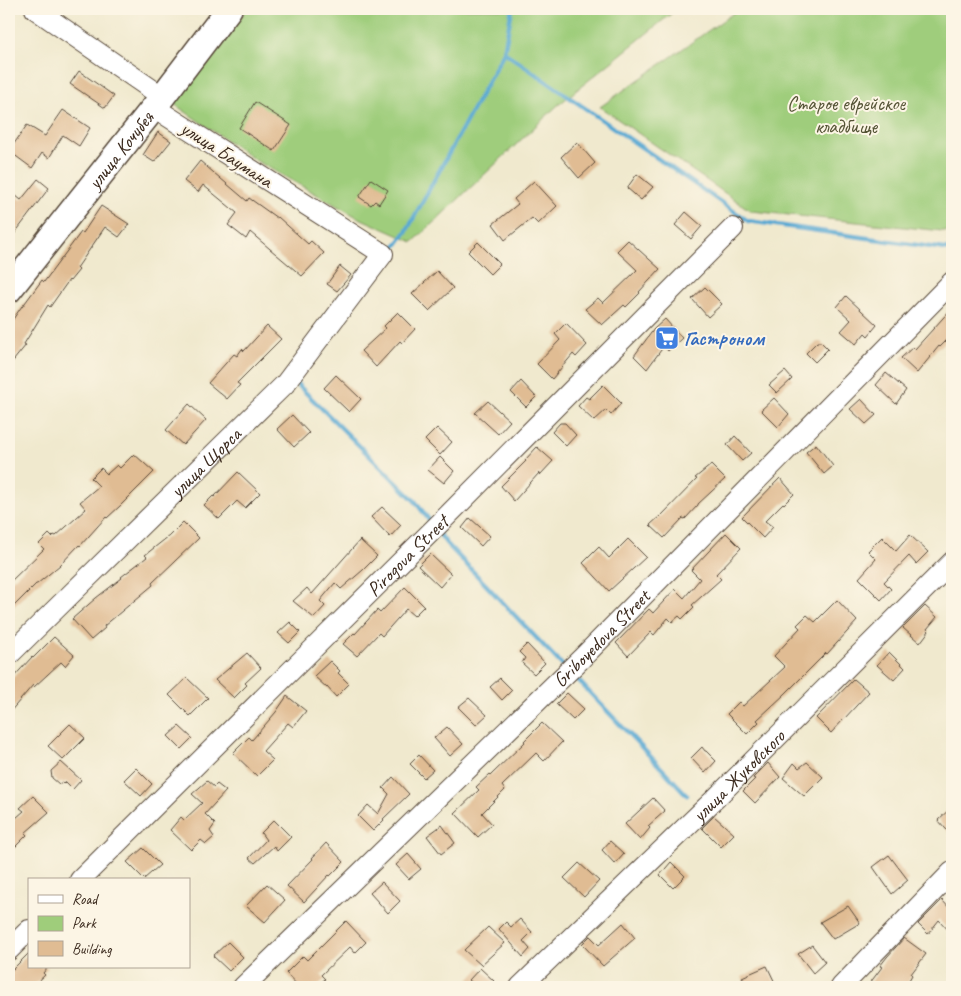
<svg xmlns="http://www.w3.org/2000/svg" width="961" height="996" font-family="Caveat,sans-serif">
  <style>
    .green { fill: #9fcd7b; stroke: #6d7c4c }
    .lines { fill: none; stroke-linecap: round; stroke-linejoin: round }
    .stream { stroke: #58a9d3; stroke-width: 4.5 }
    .building { fill: #e0bc93 }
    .minor-casing { stroke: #564738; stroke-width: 22 }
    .major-casing { stroke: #564738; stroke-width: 28 }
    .minor { stroke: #fff; stroke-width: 20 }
    .major { stroke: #fff; stroke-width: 25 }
    .labels { text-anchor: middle; stroke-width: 4; stroke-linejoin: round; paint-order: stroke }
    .park-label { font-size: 20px; fill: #545335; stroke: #fcf5e5 }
    .street-label { font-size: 20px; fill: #3b2a1e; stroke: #fcf5e5 }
    .shop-label { font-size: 20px; font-weight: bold; fill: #366cbe; stroke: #fcf5e5; text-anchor: start }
  </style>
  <rect width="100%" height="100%" fill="#fcf5e5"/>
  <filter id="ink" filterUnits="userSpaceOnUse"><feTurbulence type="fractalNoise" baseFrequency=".02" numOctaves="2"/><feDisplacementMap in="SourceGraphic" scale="10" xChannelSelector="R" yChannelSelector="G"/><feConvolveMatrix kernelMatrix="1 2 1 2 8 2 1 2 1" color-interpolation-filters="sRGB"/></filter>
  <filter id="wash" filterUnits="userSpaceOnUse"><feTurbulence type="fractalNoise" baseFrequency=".0096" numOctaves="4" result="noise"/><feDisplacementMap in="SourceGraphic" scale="20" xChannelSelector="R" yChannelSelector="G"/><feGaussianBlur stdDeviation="1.12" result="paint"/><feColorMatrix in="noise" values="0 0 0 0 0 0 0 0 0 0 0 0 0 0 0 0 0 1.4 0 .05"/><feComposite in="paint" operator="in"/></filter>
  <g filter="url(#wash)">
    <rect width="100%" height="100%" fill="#f0e9ce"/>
    <path class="green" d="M247 9H677L557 106 413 242 357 217 255 160 174 104Z
      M739 9H952V232L751 211 600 107Z"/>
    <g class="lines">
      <path class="stream" d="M512 9 504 52 748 221 952 250
        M389 255 406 232 504 52
        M297 380 295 382 415 501 432 524
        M438 532 446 543 564 667
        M572 674 687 795"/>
    </g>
    <g id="blocks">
      <path class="building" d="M79 71 114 96 105 108 70 84Z
        M255 102 291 125 274 151 239 128Z
        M63 110 90 128 79 146 63 135 49 158 42 153 32 168 9 151 27 125 45 136Z
        M158 132 171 141 154 162 143 155Z
        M577 142 595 163 579 178 561 157Z
        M200 161 247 201 249 198 277 218 278 217 308 244 311 241 324 253 302 276 250 232 246 239 228 225 237 213 203 185 198 192 184 181Z
        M637 174 653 187 641 200 627 188Z
        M38 179 49 188 9 241V190L21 200Z
        M371 179 388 190 379 204 375 201 371 205 359 197Z
        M534 181 557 206 538 224 532 218 505 240 493 224 518 204 514 199Z
        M101 206 129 224 119 237 105 227 77 268 79 270 70 281 69 280 50 307 48 305 24 344 26 345 9 366V325L22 306V307L42 280 44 282 81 232 83 233Z
        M686 212 702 226 691 239 675 225Z
        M628 240 660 269 639 292 640 293 626 307 624 305 602 325 585 309 598 298 603 303 637 270 617 251Z
        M478 242 500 264 490 274 468 252Z
        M340 266 351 275 337 291 327 284Z
        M437 271 453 288 429 311 412 294Z
        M705 287 722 304 708 317 692 299Z
        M846 296 877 325 868 336 865 333 856 344 841 331 851 320 837 307Z
        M952 308V335L940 347 939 346 917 373 901 358 913 347 915 349Z
        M398 312 415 329 402 343 400 341 376 367 361 351 386 328 384 326Z
        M665 319 682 338 668 351 664 346 647 369 634 356 654 329Z
        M566 323 587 345 576 357 573 354 552 379 537 364 560 340 555 334Z
        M267 326 281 339 237 383 240 385 227 399 208 383 234 354 237 356 242 349 244 351Z
        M817 342H821L828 349 815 362 806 353Z
        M785 371 792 379 777 393 769 385Z
        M886 373 906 390 896 404 876 385Z
        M336 375 361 399 349 412 324 388Z
        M521 381 536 397 526 407 511 392Z
        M603 385 621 403 611 415 606 410 594 421 578 406 586 397 589 399Z
        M774 398 789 414 778 427 761 410Z
        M861 399 876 415 866 424 850 409Z
        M488 401 510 421 498 434 475 413Z
        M189 404 206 420 183 445 166 430Z
        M292 415 309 433 294 447 277 429Z
        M560 423H565L576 435 566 446 552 432Z
        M437 428 452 442 440 455 425 440Z
        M735 436 751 453 742 461 727 445Z
        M816 444 833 466 824 474 806 452Z
        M537 447 553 461 540 475 539 473 514 501 501 486 526 461 525 460Z
        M134 454 154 472 120 506 107 518 106 517 80 546 79 545 60 565 37 584H36L9 611V583L44 549 39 544 49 534 52 537 54 535 56 536 86 509 80 502 99 486 91 478 101 468 107 474 117 465 120 468Z
        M440 457 454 471 444 483 428 470Z
        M711 465 725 479 698 504V505L685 519 683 518 664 538 650 525 660 516V517L697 479 695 478Z
        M238 472 260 493 245 508 237 501 219 519 204 505 213 496 214 497Z
        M780 478 794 494 784 504 783 503 765 521 773 527 763 538 742 517Z
        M382 507 401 525 390 537 371 517Z
        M470 518 490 536 481 546 462 528Z
        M183 522 199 538 152 583 153 585 104 626 105 628 91 640 72 619 96 598 122 578 121 577 147 557 145 555 169 536Z
        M726 533 741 548 716 574 721 579 692 605 694 607 682 619 679 616 672 622 668 618 654 635 651 632 628 656 616 643 649 609 653 613 675 589 684 598 700 579 691 570Z
        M910 535 928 552 916 564 909 556 884 582 891 589 881 600 859 578 876 559 868 551 882 537 896 551Z
        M628 539 646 557 609 591 583 563 599 547 609 558Z
        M360 540 377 556 363 570 341 589 335 583 320 601 325 606 314 618 293 601 307 588 312 594Z
        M430 554 451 574 440 587 418 566Z
        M405 587 424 606 414 616 406 609 382 636 379 633 357 656 343 644 354 633 355 634 377 610 380 613Z
        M837 600 857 621 827 654 826 653 785 694 757 720 759 722 747 734 727 714 739 702 743 706 785 667 774 656 800 628 797 625 807 615 815 622Z
        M925 606 937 617 927 629 929 631 920 643 903 628Z
        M290 622 300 632 289 643 278 633Z
        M54 637 74 655 65 666 61 662 34 687 33 685 9 713V682L32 657 33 658Z
        M527 644 545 663 534 674 522 663 525 658 519 652Z
        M889 652 905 668 894 680 877 665Z
        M247 653 261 668 245 683 247 685 234 698 215 680Z
        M330 661 340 671 338 673 349 684 336 697 327 687V688L314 676Z
        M187 678 208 698 190 716 169 695Z
        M500 678 512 690 502 700 490 687Z
        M854 679 869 692 831 733 816 718Z
        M567 693 584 709 573 720 556 704Z
        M287 696 306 711 293 727 288 723 263 751 273 760 257 776 233 753 249 737 252 740 276 712Z
        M469 698 487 715 476 725 458 707Z
        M542 723 562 742 544 761 536 753 502 786 505 790 482 813 492 824 478 837 455 813 479 790 476 787 490 774 491 775 525 742 524 741Z
        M70 724 85 738 63 760 48 746Z
        M179 726 192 738 181 749 168 736Z
        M447 727 463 744 450 756 434 738Z
        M702 747 705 751H706L716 761 705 773 691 758Z
        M419 755 433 770 424 778 410 764Z
        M61 762 81 780 73 789 65 781 64 784 62 782 59 784 52 778 51 771Z
        M807 762 823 777 804 796 783 778 794 763 799 768Z
        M768 763 780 777 755 803 743 791 755 779 753 778Z
        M136 768 152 784 141 796 124 780Z
        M393 777 409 794 383 819 384 820 373 831 358 816 368 805 378 814 389 794 383 788Z
        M207 781 214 787 217 784 226 791 205 814 215 824 210 831 214 837 206 844 201 840 191 850 170 830 181 817 184 820 202 803 192 794Z
        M33 796 49 812 25 833 27 835 9 853V824L24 811 20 808Z
        M653 798 665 811 648 826 650 828 640 840 625 824Z
        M952 807V836L938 820Z
        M714 816 734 834 721 847 702 828Z
        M274 820 291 837 277 851 274 846 255 863 249 858 266 840 261 833Z
        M442 825 455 843 441 854 427 836Z
        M610 841 624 854 615 864 602 850Z
        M326 843 344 862 330 876 329 875 304 902 287 886 313 859 312 858Z
        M143 848 160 865 144 879 127 862Z
        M408 854 421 869 409 879 396 865Z
        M889 855 908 880 892 894 873 867Z
        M671 862 685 876 673 888 660 875Z
        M579 863 599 881 584 897 564 878Z
        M382 882 400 901 388 913 370 893Z
        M267 884 285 900 265 922 246 906Z
        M942 900 952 911V934L939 920 928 934 918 924Z
        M848 906 860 923 833 939 820 922Z
        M520 919 532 932 523 941 530 949 523 957 499 929 506 922 511 927Z
        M346 921 366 942 355 953 350 947 321 975 325 979 316 987H299L286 973 303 956 307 960Z
        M623 923 635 938 603 966 582 944 590 936 599 945Z
        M488 927 505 943 481 965 464 950Z
        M904 938 926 954 911 974 912 975 905 987H867L882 967 880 966 887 957Z
        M228 942 243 957 229 971 213 956Z
        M812 945 825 962 813 973 798 954Z
        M29 953V967H48L43 973 45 975 32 987H9V973Z
        M767 966 777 987H761L759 983 752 987H747L742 977Z
        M480 968 494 981 488 987H477L469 980Z"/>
    </g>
  </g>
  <g filter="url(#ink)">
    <use href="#blocks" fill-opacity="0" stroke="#564738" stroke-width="1"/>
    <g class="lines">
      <g class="minor-casing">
        <g id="minor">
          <path id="s1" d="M9 655 285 384 383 254 161 112 159 101 154 91 35 9"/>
          <path id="s2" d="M80 880 446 517 733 228"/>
          <path d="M9 950 29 930"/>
          <path id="s3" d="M243 987 582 658 952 282"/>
          <path id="s4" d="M520 987 717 797 952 562"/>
          <path d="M841 987 952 872"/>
        </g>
      </g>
      <g class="major-casing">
        <g id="major">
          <path id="s5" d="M9 290 159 101 229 9"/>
        </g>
      </g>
      <use href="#minor" class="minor"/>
      <use href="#major" class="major"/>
    </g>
  </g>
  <defs>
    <g id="supermarket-square" transform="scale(1.25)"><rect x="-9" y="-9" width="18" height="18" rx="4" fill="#3f7fe0" stroke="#fcf5e5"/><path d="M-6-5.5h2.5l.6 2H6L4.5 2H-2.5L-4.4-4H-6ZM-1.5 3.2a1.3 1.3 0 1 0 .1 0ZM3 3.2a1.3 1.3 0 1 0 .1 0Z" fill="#fff"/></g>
  </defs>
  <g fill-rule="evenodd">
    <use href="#supermarket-square" x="667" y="338"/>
  </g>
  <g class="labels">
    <g class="park-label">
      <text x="846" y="110">Старое еврейское<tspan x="846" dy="23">кладбище</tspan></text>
    </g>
    <g class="street-label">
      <text dy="7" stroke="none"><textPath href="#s5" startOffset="179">улица Кочубея</textPath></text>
      <text transform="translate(227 154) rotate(33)" y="7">улица Баумана</text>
      <text dy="7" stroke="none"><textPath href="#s1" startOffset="275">улица Щорса</textPath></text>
      <text dy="7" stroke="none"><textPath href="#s2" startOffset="461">Pirogova Street</textPath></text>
      <text dy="7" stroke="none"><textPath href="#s3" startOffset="500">Griboyedova Street</textPath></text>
      <text dy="7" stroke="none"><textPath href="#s4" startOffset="304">улица Жуковского</textPath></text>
    </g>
    <g class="shop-label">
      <text x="684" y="345">Гастроном</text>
    </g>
  </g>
  <rect width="961" height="996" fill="none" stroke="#fcf5e5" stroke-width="30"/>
  <rect x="28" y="878" width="162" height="90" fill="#fcf5e5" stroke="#afa495"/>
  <rect x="38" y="895" width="25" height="8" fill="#ffffff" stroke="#afa495"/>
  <text x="72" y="904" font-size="15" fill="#3b2a1e">Road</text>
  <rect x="38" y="916" width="25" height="15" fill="#9fcd7b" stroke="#afa495"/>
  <text x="72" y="928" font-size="15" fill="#3b2a1e">Park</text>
  <rect x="38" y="941" width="25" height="15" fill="#e0bc93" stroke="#afa495"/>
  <text x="72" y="954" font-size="15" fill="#3b2a1e">Building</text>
</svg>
